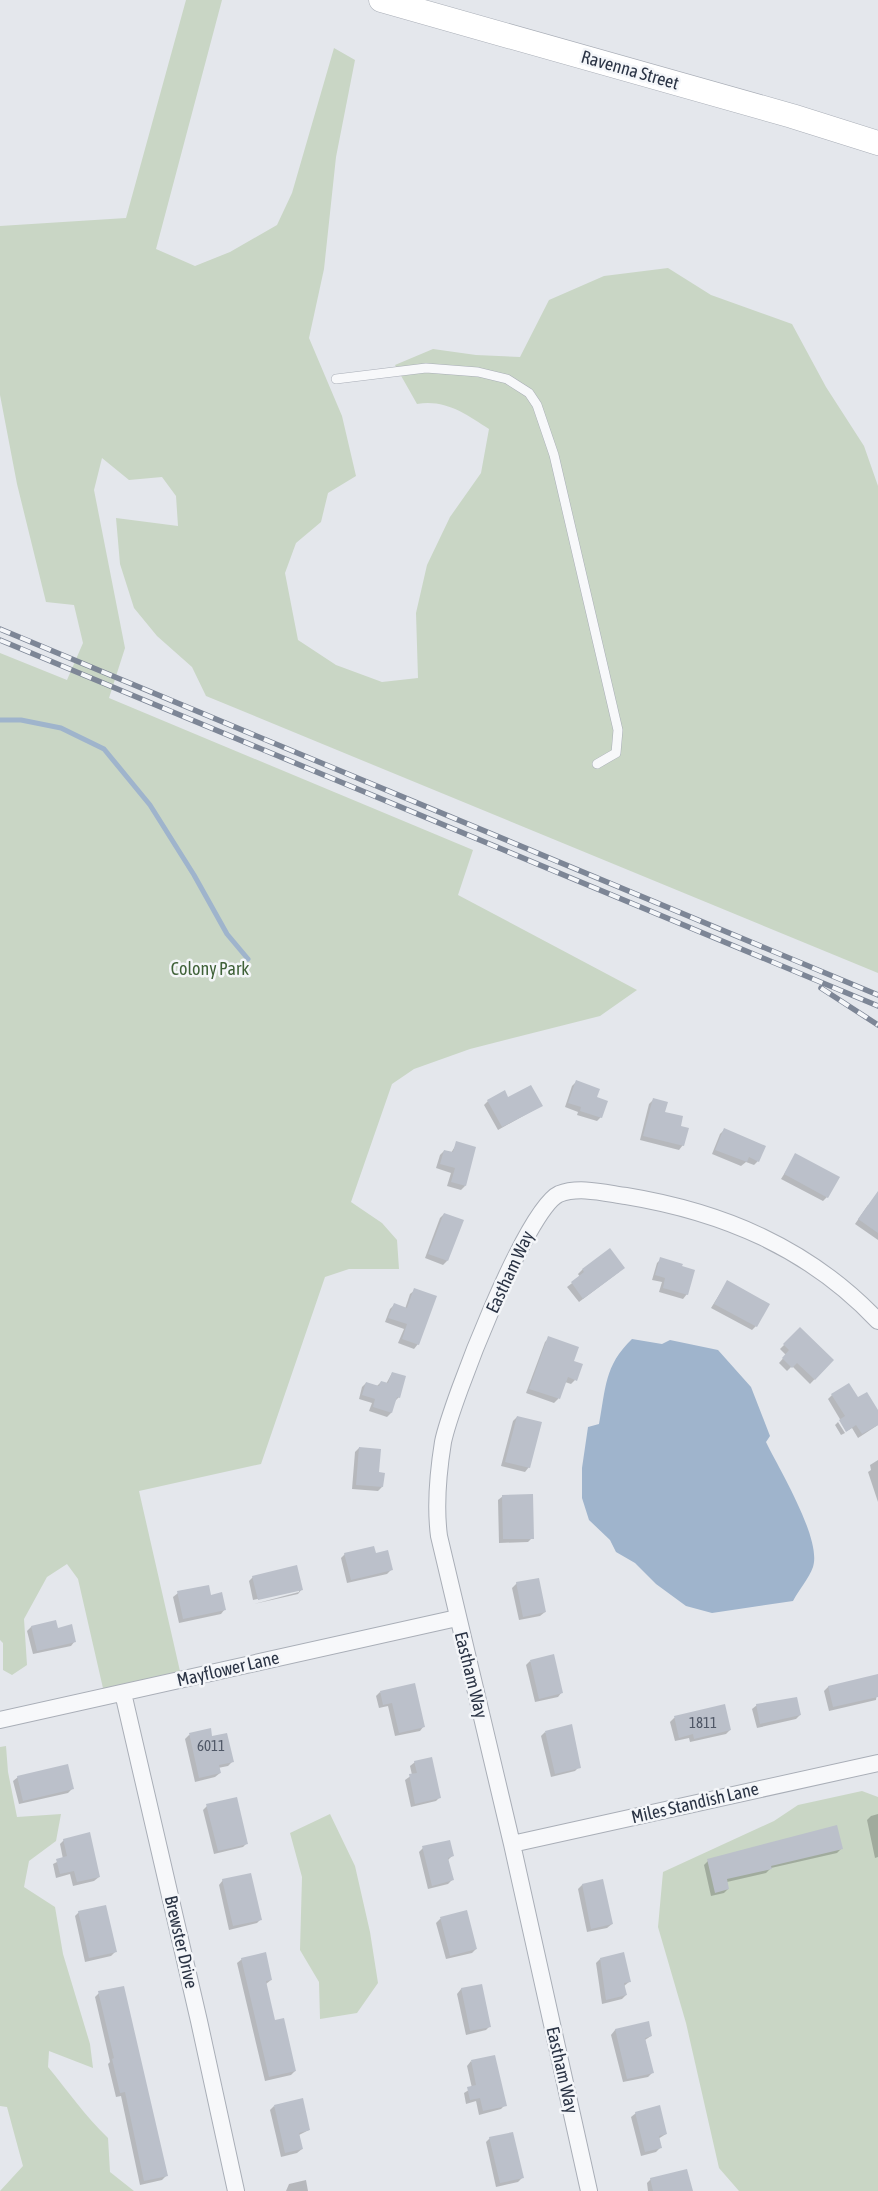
<svg xmlns="http://www.w3.org/2000/svg" width="878" height="2191" font-family="'Asap Condensed',sans-serif">
  <style>
    .green { fill: #c9d6c5 }
    .water { fill: #9fb4cc }
    .shadow { fill: #0003 }
    .lines { fill: none; stroke-linecap: round; stroke-linejoin: round }
    .stream { stroke: #9fb4cc; stroke-width: 5 }
    .building { fill: #bbc0ca }
    .lane-casing { stroke: #a9aeb7; stroke-width: 10 }
    .street-casing { stroke: #a9aeb7; stroke-width: 18 }
    .secondary-casing { stroke: #a9aeb7; stroke-width: 25 }
    .lane { stroke: #f7f8fa; stroke-width: 9 }
    .street { stroke: #f7f8fa; stroke-width: 16 }
    .secondary { stroke: #fff; stroke-width: 24 }
    .rail-casing { stroke: #7d8696; stroke-width: 5.5 }
    .rail { stroke: #f4f6f9; stroke-width: 4; stroke-dasharray: 11; stroke-linecap: butt }
    .labels { text-anchor: middle; stroke-width: 5; stroke-linejoin: round; paint-order: stroke }
    .number-label { font-size: 15px; fill: #4f5766 }
    .street-label { font-size: 18px; fill: #2b3445; stroke: #f4f6f9 }
    .park-label { font-size: 18px; fill: #3f6138; stroke: #f4f6f9 }
  </style>
  <rect width="100%" height="100%" fill="#e4e7ec"/>
  <path class="green" d="M186 0H222L156 249 195 266 230 252 277 225 292 193 334 48 355 60 336 157 324 269 309 338 342 416 356 476 328 493 321 522 296 543 285 573 298 640 336 665 382 682 418 678 416 613 427 565 450 517 481 473 489 429C466 414 445 399 417 404L395 365 433 349 476 355 520 357 549 300 604 276 668 268 711 295 792 324 826 387 864 446 878 486V973L206 696 192 667 157 636 134 608 120 564 116 518 178 526 176 496 162 477 129 480 102 458 94 490 125 648 109 698 473 850 458 895 637 990 600 1016 470 1049 414 1069 392 1084 351 1202 382 1223 397 1240 399 1269H349L325 1277 261 1464 139 1491 182 1680 105 1697 78 1579 67 1564 47 1577 24 1619 27 1665 12 1675 3 1670V1643L0 1640V653L67 680 83 643 74 605 46 602 17 484 0 395V226L126 218Z
    M6 1746 8 1772 17 1817 61 1814 56 1841 29 1861 24 1887 55 1907 63 1954 90 2044 93 2068 49 2051 48 2067C68 2091 85 2116 108 2138L110 2172 134 2191H0L23 2166 7 2107 0 2106V1747Z
    M862 1791 878 1797V2191H739L719 2168 686 2023 658 1927 663 1872 774 1821 798 1805Z
    M330 1814 355 1866 370 1932 378 1983 357 2013 320 2019 319 1982 300 1950 302 1877 290 1833Z"/>
  <path class="water" d="M632 1339 662 1344 670 1340 718 1350 751 1387 770 1436 766 1442C779 1469 822 1539 813 1567 809 1578 799 1590 793 1601L712 1613 686 1606 656 1584 635 1563 616 1552 610 1540 589 1520 582 1498V1468L588 1427 599 1424C606 1388 604 1366 632 1339Z"/>
  <path class="shadow" d="M576 1082 596 1098 601 1117 597 1121 577 1115 578 1112 565 1107 572 1086Z
    M508 1099 541 1106 498 1130 484 1105 488 1101Z
    M653 1100 679 1127 683 1145 679 1150 640 1140 649 1104Z
    M724 1130 758 1161 754 1165 746 1162 741 1166 712 1154 720 1134Z
    M457 1143 465 1186 461 1190 447 1186 451 1173 436 1168 440 1155 444 1151 451 1153Z
    M796 1155 827 1197 823 1201 781 1179Z
    M868 1205H878V1240L855 1224Z
    M444 1214 447 1261 443 1265 425 1258 440 1218Z
    M610 1250 619 1272 579 1302 567 1287 580 1277 578 1274 582 1270Z
    M661 1259 687 1294 683 1299 659 1292 662 1282 652 1280 657 1263Z
    M727 1282 756 1326 752 1330 711 1308Z
    M415 1290 418 1344 414 1349 398 1343 404 1329 385 1322 390 1309 394 1305 405 1309 410 1294Z
    M800 1329 833 1360 810 1384 792 1366 787 1371 779 1363 786 1355 780 1349Z
    M549 1338 573 1362 575 1380 571 1384 565 1382 558 1399 554 1403 526 1393 545 1342Z
    M392 1373 399 1397 394 1402 391 1413 387 1417 369 1411 372 1403 359 1399 362 1387 366 1383 377 1386 381 1382 386 1384Z
    M832 1395 858 1399 878 1412V1425L858 1438 852 1428 847 1431 828 1399Z
    M517 1417 529 1467 525 1472 501 1466 513 1421Z
    M838 1422 845 1433 841 1435 835 1425Z
    M359 1448 377 1473 382 1487 378 1491 352 1489 355 1452Z
    M878 1460V1502L868 1472 871 1470 870 1465Z
    M503 1496 532 1538 528 1542 499 1543 498 1500Z
    M345 1554 375 1555 391 1570 387 1574 347 1583 341 1558Z
    M253 1577 302 1589 298 1594 254 1604 299 1592V1590L253 1600 249 1581Z
    M517 1583 545 1612 540 1616 519 1620 512 1588Z
    M178 1593 210 1596 225 1609 221 1614 179 1623 173 1597Z
    M31 1627 57 1629 75 1641 71 1646 33 1654 27 1631Z
    M530 1661 562 1692 558 1697 535 1702 526 1665Z
    M878 1686 876 1700 829 1711 824 1691 828 1687Z
    M380 1692 424 1726 420 1731 395 1736 388 1706 379 1708 376 1696Z
    M757 1705 800 1715 796 1719 757 1728 752 1709Z
    M724 1706 730 1730 726 1734 690 1742 689 1738 675 1741 670 1722 674 1718Z
    M545 1732 579 1767 575 1771 551 1777 541 1736Z
    M189 1735 211 1738 232 1762 228 1766 218 1768 220 1773 215 1777 195 1782 185 1739Z
    M415 1762 440 1797 436 1801 411 1807 405 1780 412 1775 410 1766Z
    M18 1777 72 1789 68 1793 19 1804 13 1781Z
    M207 1806 247 1843 243 1847 214 1854 203 1810Z
    M878 1814V1857L875 1858 867 1820 871 1816Z
    M64 1840 99 1877 94 1881 73 1886 70 1874 56 1878 53 1864 63 1859 60 1844Z
    M423 1848 452 1856 448 1860 452 1880 448 1884 428 1889 419 1852Z
    M841 1849 837 1853 771 1868 766 1873 727 1882 728 1889 724 1893 711 1896 704 1865 708 1861Z
    M223 1880 261 1919 257 1923 229 1930 219 1885Z
    M602 1881 612 1924 607 1928 587 1932 578 1889 582 1885Z
    M79 1912 116 1951 111 1956 85 1962 75 1916Z
    M466 1912 476 1949 472 1953 446 1959 436 1923 440 1919Z
    M242 1959 271 1980 266 1984 274 2022 295 2071 291 2075 265 2081 237 1963Z
    M600 1959 629 1982 624 1986 626 1995 622 1999 602 2004 596 1963Z
    M481 1985 490 2026 486 2030 466 2035 457 1994 461 1989Z
    M99 1993 166 2176 162 2180 140 2185 121 2096 116 2097 108 2064 110 2062 95 1997Z
    M648 2023 651 2036 645 2040 653 2072 648 2077 623 2082 611 2035 615 2030Z
    M471 2061 505 2105 501 2109 479 2115 476 2101 466 2104 464 2093 472 2088 467 2066Z
    M274 2106 309 2130 299 2135 302 2149 297 2153 281 2157 270 2110Z
    M636 2113 666 2134 658 2139 660 2148 656 2152 641 2156 631 2117Z
    M490 2138 522 2178 518 2182 496 2187 486 2142Z
    M651 2179 689 2191H648L647 2183Z
    M306 2180 308 2191H286L289 2184Z"/>
  <g class="lines">
    <path class="stream" d="M0 720H21L61 728 104 749 150 805 194 875 227 934 248 959"/>
  </g>
  <path class="building" d="M576 1080 600 1089 597 1097 608 1101 602 1118 580 1111 581 1107 568 1103Z
    M531 1085 543 1106 502 1127 487 1100 505 1090 508 1097Z
    M653 1098 668 1102 665 1112 683 1116 681 1126 689 1128 684 1146 643 1136Z
    M724 1128 766 1146 759 1162 749 1157 747 1162 715 1150Z
    M456 1141 476 1147 466 1186 451 1182 455 1168 440 1164 444 1150 453 1152Z
    M795 1153 840 1177 828 1198 784 1174Z
    M878 1191V1233L858 1219Z
    M444 1213 464 1220 448 1261 428 1254Z
    M610 1248 625 1268 583 1299 571 1282 584 1272 582 1269Z
    M660 1257 683 1264 682 1266 695 1270 688 1295 663 1288 665 1278 655 1275Z
    M727 1280 770 1304 757 1327 714 1304Z
    M414 1288 437 1296 419 1345 402 1339 407 1324 388 1318 394 1303 407 1308Z
    M800 1327 834 1360 815 1380 797 1363 792 1368 782 1358 789 1350 783 1344Z
    M548 1336 579 1347 574 1361 583 1364 577 1381 568 1377 560 1399 529 1389Z
    M392 1372 406 1376 400 1398 397 1397 392 1413 373 1407 375 1399 362 1395 366 1382 379 1386 381 1381 388 1383Z
    M849 1383 858 1397 867 1392 878 1410V1425L862 1434 856 1425 846 1432 839 1420 845 1416 831 1394Z
    M517 1416 542 1422 530 1468 505 1462Z
    M359 1447 381 1449 379 1472 385 1473 383 1487 356 1485Z
    M533 1494 534 1539H503L502 1495Z
    M374 1546 376 1553 388 1550 393 1570 351 1580 344 1553Z
    M297 1565 303 1590 258 1600 252 1576Z
    M539 1578 546 1612 523 1617 516 1582Z
    M209 1585 211 1595 222 1592 226 1610 183 1619 177 1591Z
    M56 1620 58 1628 72 1624 76 1642 37 1651 31 1626Z
    M554 1654 563 1693 539 1699 530 1660Z
    M878 1674V1697L833 1707 828 1686Z
    M415 1683 425 1727 399 1733 392 1703 383 1705 380 1691Z
    M797 1697 801 1715 760 1724 756 1704Z
    M725 1704 731 1730 694 1739 693 1734 679 1738 674 1716Z
    M572 1724 581 1768 555 1774 545 1731Z
    M211 1728 212 1736 227 1733 234 1762 219 1765 221 1773 199 1778 189 1733Z
    M432 1757 441 1798 415 1804 409 1774 417 1773 414 1761Z
    M68 1764 74 1789 23 1801 17 1776Z
    M237 1797 248 1844 218 1851 206 1804Z
    M837 1825 843 1849 771 1866 772 1869 727 1879 729 1889 715 1893 707 1859Z
    M90 1832 100 1877 77 1882 74 1871 60 1874 56 1859 67 1856 63 1839Z
    M450 1840 454 1856 448 1858 454 1880 432 1886 422 1846Z
    M251 1873 262 1920 233 1926 222 1879Z
    M603 1879 613 1924 591 1929 582 1884Z
    M106 1905 117 1952 89 1958 78 1911Z
    M467 1910 477 1949 450 1956 440 1917Z
    M266 1952 272 1980 266 1981 275 2020 284 2018 296 2071 269 2077 241 1958Z
    M624 1952 631 1982 624 1983 627 1995 606 2000 600 1958Z
    M482 1984 491 2027 470 2031 461 1988Z
    M124 1986 168 2176 144 2181 125 2092 120 2093 112 2059 114 2058 98 1991Z
    M649 2021 652 2036 645 2038 654 2073 627 2079 615 2029Z
    M495 2055 507 2106 483 2111 480 2098 470 2100 467 2087 476 2085 471 2060Z
    M303 2098 310 2130 299 2133 303 2149 285 2153 274 2105Z
    M660 2105 667 2134 659 2136 662 2148 645 2152 635 2112Z
    M513 2132 524 2178 500 2183 489 2137Z
    M687 2169 693 2191H653L650 2178Z"/>
  <g class="lines">
    <g class="lane-casing">
      <path id="lane" d="M336 379 426 368 478 372 507 379 529 393 537 405 554 455 618 730 616 753 597 764"/>
    </g>
    <g class="street-casing">
      <path id="street" d="M123 1693 199 2021 236 2191
        M0 1720 457 1618
        M512 1844 878 1763
        M589 2191 512 1844 439 1536C435 1505 438 1473 443 1442 451 1403 526 1209 559 1194 579 1186 605 1193 626 1196 723 1212 809 1248 878 1321"/>
    </g>
    <g class="secondary-casing">
      <path id="secondary" d="M381 0 792 116 878 143"/>
    </g>
    <use href="#lane" class="lane"/>
    <use href="#street" class="street"/>
    <use href="#secondary" class="secondary"/>
    <g class="rail-casing">
      <path id="rail" d="M0 629 878 995
        M0 640 878 1006
        M821 988 878 1025"/>
    </g>
    <use href="#rail" class="rail"/>
  </g>
  <g class="labels">
    <g class="number-label">
      <text x="703" y="1728">1811</text>
      <text x="211" y="1751">6011</text>
    </g>
    <g class="street-label">
      <text transform="translate(630 70) rotate(16)" y="6">Ravenna Street</text>
      <text transform="translate(510 1272) rotate(-65)" y="6">Eastham Way</text>
      <text transform="translate(228 1669) rotate(-13)" y="6">Mayflower Lane</text>
      <text transform="translate(471 1675) rotate(76)" y="6">Eastham Way</text>
      <text transform="translate(695 1803) rotate(-13)" y="6">Miles Standish Lane</text>
      <text transform="translate(181 1942) rotate(77)" y="6">Brewster Drive</text>
      <text transform="translate(562 2070) rotate(77)" y="6">Eastham Way</text>
    </g>
    <g class="park-label">
      <text x="210" y="975">Colony Park</text>
    </g>
  </g>
</svg>
